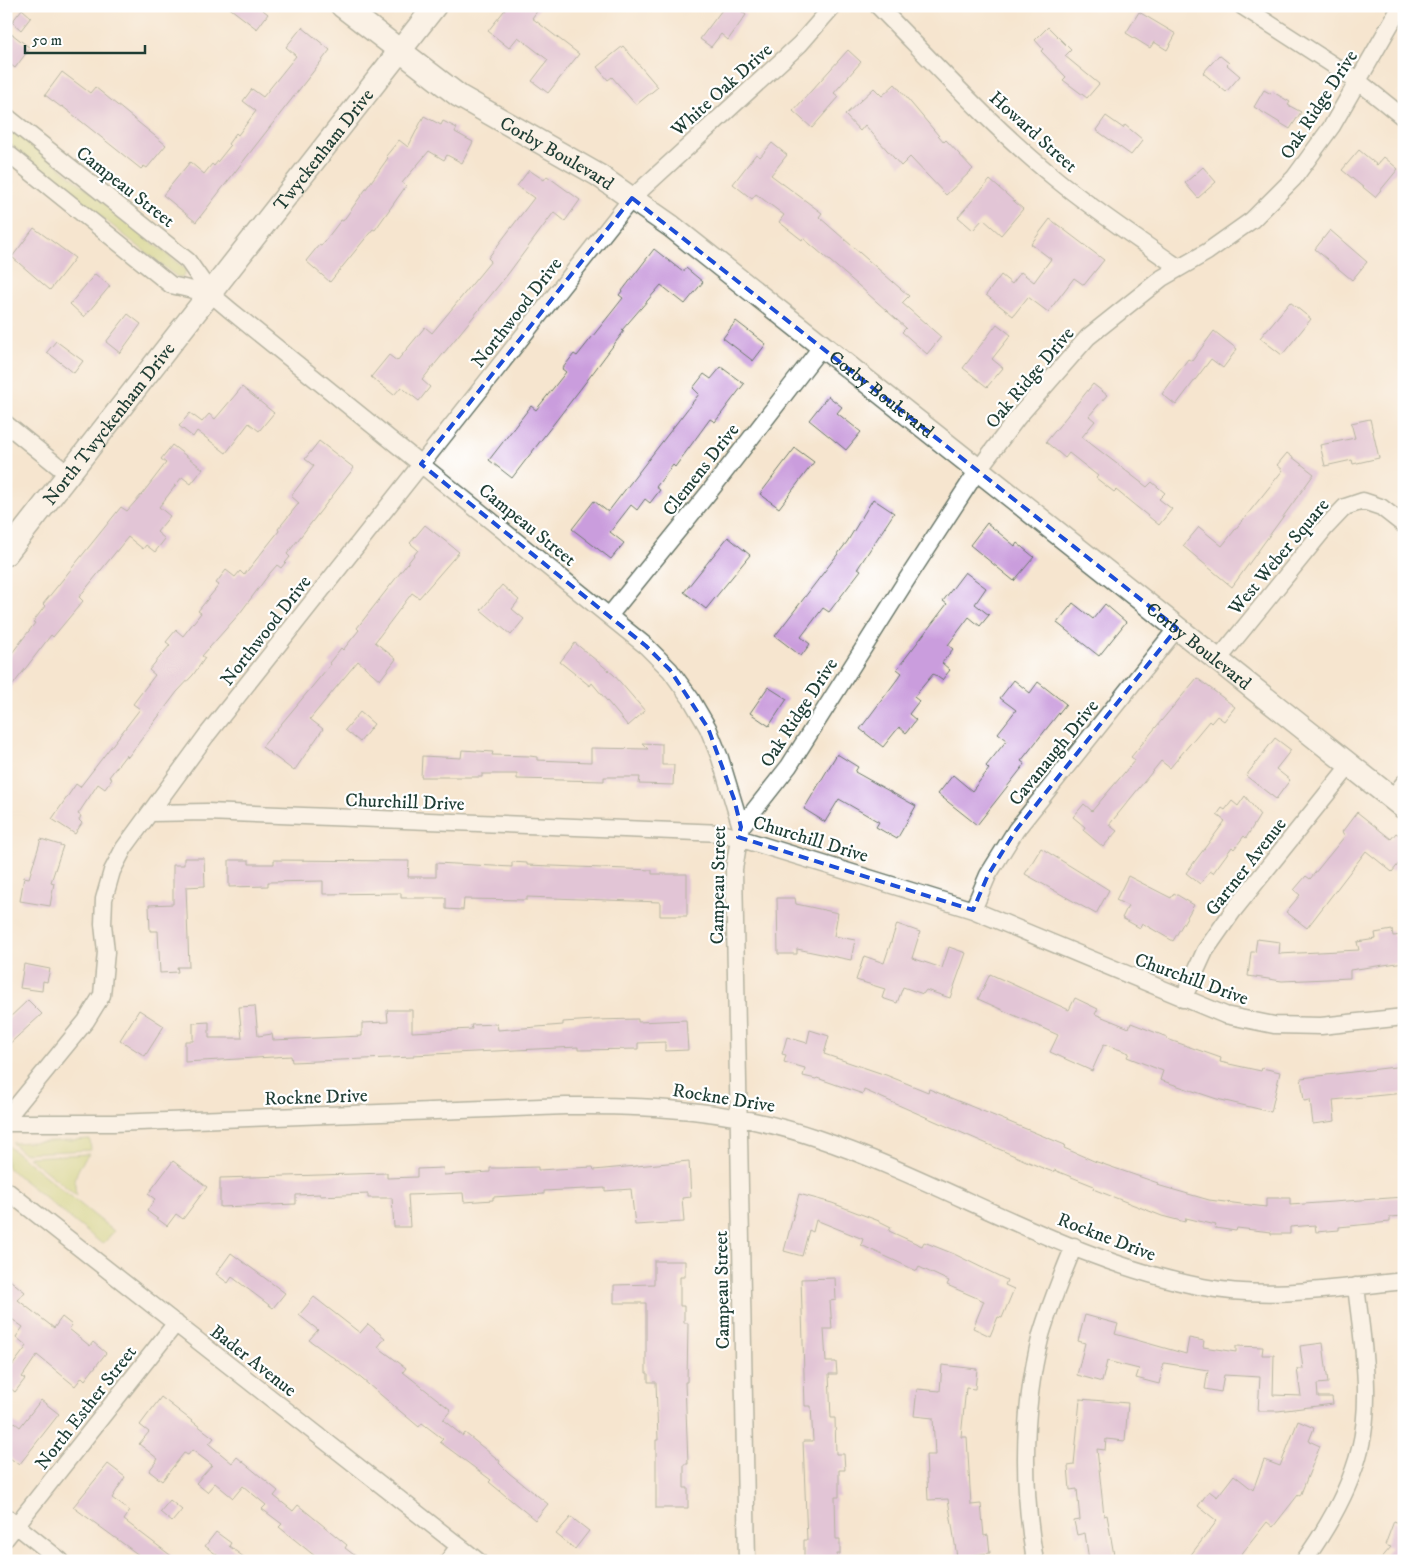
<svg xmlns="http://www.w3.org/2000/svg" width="1410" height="1567" font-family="'IM FELL DW Pica',serif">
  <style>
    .green { fill: #c4d477; stroke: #728856 }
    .building { fill: #ca9ddd }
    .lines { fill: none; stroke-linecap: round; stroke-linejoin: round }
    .street-casing { stroke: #6a786a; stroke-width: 19 }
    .secondary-casing { stroke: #6a786a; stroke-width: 25 }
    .street { stroke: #fff; stroke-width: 16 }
    .secondary { stroke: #fff; stroke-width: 22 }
    .marked { fill: none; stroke: #1d4ed8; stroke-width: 4; stroke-dasharray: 10 6; stroke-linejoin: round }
    .labels { text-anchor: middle; stroke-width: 4.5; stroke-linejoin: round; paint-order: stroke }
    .street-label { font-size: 19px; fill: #1f3d34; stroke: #fff }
  </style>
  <rect width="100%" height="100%" fill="#fff"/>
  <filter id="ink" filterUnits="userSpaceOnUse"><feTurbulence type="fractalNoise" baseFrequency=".02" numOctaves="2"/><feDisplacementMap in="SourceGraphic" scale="10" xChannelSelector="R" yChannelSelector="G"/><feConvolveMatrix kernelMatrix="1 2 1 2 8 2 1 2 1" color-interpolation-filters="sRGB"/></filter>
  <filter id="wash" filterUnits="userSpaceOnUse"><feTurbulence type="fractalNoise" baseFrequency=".0096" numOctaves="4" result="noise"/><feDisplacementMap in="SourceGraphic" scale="20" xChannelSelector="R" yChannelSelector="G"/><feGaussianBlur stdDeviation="1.12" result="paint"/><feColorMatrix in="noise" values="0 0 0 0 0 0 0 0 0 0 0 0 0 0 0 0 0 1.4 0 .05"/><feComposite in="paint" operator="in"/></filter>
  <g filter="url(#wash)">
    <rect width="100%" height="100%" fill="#f6e5cf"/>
    <path class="green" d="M6 123 186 270 183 277H177L6 141Z
      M90 1139 91 1150 23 1153 12 1143Z
      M8 1146 114 1231 105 1242 101 1243 7 1167 6 1148Z
      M89 1154C79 1167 71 1177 77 1196L28 1157Z"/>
    <g id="blocks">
      <path class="building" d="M227 6H258L268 14 257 29Z
        M508 6H541L532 18 579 54 548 93 532 81 548 60 518 37 509 48 488 31Z
        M725 6H735L746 15 728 40 721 34 711 47 700 39Z
        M22 9 31 17 21 30 12 22Z
        M1139 12 1176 34 1167 50 1154 42 1150 48 1126 33Z
        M302 27 330 50 196 222 163 195 190 162 204 174 212 164 214 166 230 146 228 144 236 133 238 135 256 111 243 101 252 89 263 97 296 56 286 47Z
        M1048 27 1071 50 1065 56 1099 84 1087 98 1063 80 1066 77 1041 51 1043 49 1035 40Z
        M12 34 30 48 15 68 6 61V42Z
        M623 46 658 87 636 105 612 77 608 80 597 67Z
        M848 50 861 62 834 93 839 97 812 128 793 111Z
        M1219 55 1229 63 1227 65 1240 76 1226 92 1203 73Z
        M62 72 90 93 95 87 166 145 147 168 144 166 141 169 62 106 61 107 45 95Z
        M895 84 944 142 946 140 973 169 946 195 910 157 901 166 865 125 860 131 845 115 874 88 882 96Z
        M1264 90 1271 94 1273 92 1290 102 1288 105 1301 112 1290 129 1254 107Z
        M424 116 441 125 443 121 457 128 455 132 473 142 462 163 447 155 444 160 429 151 402 183 406 186 375 230 373 229 330 282 306 261 319 245 321 246 341 220 343 221 388 158 386 156 399 140 408 147Z
        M1106 116 1123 128 1125 125 1143 140 1131 155 1096 130Z
        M772 143 787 155 771 175 822 213 819 217 909 296 902 303 941 337 927 354 902 332 906 328 858 285 803 238 802 240 779 222 784 215 756 194 752 199 733 184 756 154 760 157Z
        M1359 150 1377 165 1384 157 1398 169 1375 197 1342 170Z
        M1203 167 1216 182 1198 198 1185 183Z
        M529 170 544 180 547 176 580 200 565 221 554 212 508 274 422 380 430 387 419 401 401 387 394 395 371 377 389 355 397 361 425 327 432 333 491 261 488 258 534 198 517 186Z
        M990 180 1023 209 1001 235 983 219 973 230 958 217Z
        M1050 219 1104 260 1084 285 1074 278 1048 312 1028 297 1013 316 986 295 1001 275 1012 284 1021 272 1034 282 1051 259 1031 244Z
        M34 228 75 258 50 290 12 257Z
        M1330 230 1367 262 1352 280 1315 249Z
        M654 249 683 272 686 268 703 282 685 304 661 285 622 330 624 331 595 370 512 478 489 460 531 406 536 410 566 372 562 369 574 354 577 356 623 298 619 295Z
        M95 274 110 286 84 317 70 304Z
        M1290 302 1311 319 1282 355 1260 338Z
        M128 314 141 324 120 353 106 342Z
        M736 321 766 344 753 361 723 338Z
        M997 324 1011 335 992 359 1003 368 987 387 963 368Z
        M1214 331 1237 349 1223 368 1211 359 1176 405 1162 394 1188 359 1192 361Z
        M56 341 83 361 74 373 47 352Z
        M721 367 744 384 715 422 710 419 675 467 673 465 656 487 660 490 650 503 645 499 637 510 631 505 610 532 624 543 611 559 572 529 594 501 608 512 699 394 693 388 704 374 711 379Z
        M1093 384 1107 395 1089 416 1095 421 1082 437 1147 487 1152 482 1165 493 1159 499 1172 509 1159 525 1116 490 1114 492 1096 478 1098 476 1069 453 1065 458 1046 442Z
        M242 387 274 413 259 431 249 423 226 453 197 431 193 437 179 426 190 413 202 422 209 414 215 419Z
        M828 396 842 407 837 413 861 432 846 450 809 420Z
        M1370 419 1379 458 1353 464 1352 460 1325 466 1320 445 1355 438 1351 423Z
        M319 441 354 468 287 554 290 557 281 568 277 565 270 573 240 613 202 656 205 658 193 675 177 692 128 757 126 755 109 777 112 779 105 789 98 784 78 814 81 816 79 820 82 823 75 834 52 819 76 784 80 787 140 709 133 704 155 675 149 670 170 645 166 642 176 630 183 636 201 613 198 611 219 585 216 583 226 570 235 577 240 571 244 575 279 531 278 529 299 503 291 496 314 466 305 459Z
        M172 445 203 469 191 484 182 477 159 507 170 516 157 532 165 539 155 552 146 545 143 549 128 537 79 597 83 601 53 637 51 635 6 694V661L35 623 33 622 45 606 43 604 121 507 127 511 142 494 166 463 161 459Z
        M795 448 814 462 779 508 760 494Z
        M1287 453 1314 474 1232 587 1183 546 1199 527 1222 546 1283 470 1277 465Z
        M873 499 894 513 858 568 861 570 829 612 823 608 801 637 810 644 801 656 775 636 847 542Z
        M987 523 1015 546 1017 543 1034 557 1014 581 970 545Z
        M425 525 459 552 419 598 412 593 375 642 396 659 380 680 358 661 310 719 323 729 294 771 262 747 331 664 329 663 341 648 343 650 359 630 357 628 418 550 410 543Z
        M728 537 750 555 706 609 684 592Z
        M965 572 986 588 975 604 989 615 980 626 969 617 948 645 953 649 942 663 950 670 942 680 933 674 914 697 919 701 909 714 916 720 906 733 899 727 883 747 860 729 902 673 897 669 947 604 943 601Z
        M502 585 519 600 512 609 524 619 511 635 481 610Z
        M1073 603 1093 619 1105 604 1126 622 1099 656 1057 623Z
        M575 643 614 675 645 711 628 726 592 683 590 686 560 662Z
        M1197 678 1235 707 1224 721 1217 716 1211 723 1209 721 1170 768 1161 761 1109 825 1117 831 1103 847 1083 830 1085 827 1073 817 1084 804 1092 811 1135 760 1131 757Z
        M1014 680 1030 693 1038 682 1066 704 1021 761 1025 764 977 825 938 794 953 775 972 791 989 769 986 766 1007 740 998 733 1016 710 1000 698Z
        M768 687 787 699 769 726 750 713Z
        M360 712 374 724 360 742 345 730Z
        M1275 738 1291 750 1276 769 1290 780 1276 799 1246 776Z
        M642 743 662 744V765H674L673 785 639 784 640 777H604V781L517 779V774H482V777H421L422 756 461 758 462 750 493 752 492 755 530 756 537 757V760L591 762V748L648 749Z
        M837 754 858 767 855 772 916 806 897 839 876 827 879 822 839 799 825 822 804 809Z
        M1245 796 1260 815 1246 838 1244 836 1234 849 1232 847 1213 873 1210 871 1200 884 1186 873 1225 821 1217 815 1222 808 1225 810 1232 801 1238 806Z
        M1357 812 1391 839 1396 833 1404 838V857L1392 872 1366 851 1307 928 1286 912 1300 895 1294 890 1306 876 1310 879 1345 836 1342 832Z
        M41 839 63 846 51 882 54 883 50 906 20 901 24 877 29 878Z
        M1041 848 1109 890 1096 914 1025 874Z
        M184 858H204L205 886 186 887 189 967H177L178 972 160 973 158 931H150L149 905 173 904V865H184Z
        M229 860H249V864H274V860L409 861 408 877H436V863L512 867V862L527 863V865L652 870V874H687V916H660V902L527 897V900L464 899 463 910 446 909V898H401V893L323 894V881L268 882V886L229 887Z
        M1128 876 1171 898 1174 893 1194 905 1173 941 1142 923 1140 928 1122 918 1128 906 1116 900Z
        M777 898H795L796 904 838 913 834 936 855 940 851 960 797 949V954H778Z
        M897 924 920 932 912 958 942 968 949 947 966 953 950 998 926 990 923 994 903 987 897 1003 882 998 885 989 856 980 864 956 884 963Z
        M1392 930 1393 936 1404 935V962L1350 970V978L1282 981 1248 976 1251 952H1255L1257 939 1280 942 1279 954 1359 950 1357 942 1376 939 1375 933Z
        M24 964 50 969 47 982 43 981 42 991 20 988Z
        M990 974 1069 1010 1075 998 1098 1009 1095 1014 1129 1028 1131 1023 1167 1037V1039L1221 1058 1220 1062 1261 1071 1262 1068 1280 1072 1271 1112 1217 1099 1160 1080 1163 1071 1127 1057 1129 1053 1104 1044 1092 1071 1050 1052 1058 1035 978 999Z
        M28 1000 42 1014 6 1047V1021Z
        M255 1006 258 1036 272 1034 273 1040 362 1036V1023L388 1022 387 1010H412V1032L472 1029 471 1025 497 1024 498 1030 563 1025V1022L595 1020 638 1019V1022L686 1020 688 1050 665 1051V1042L638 1043V1049L578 1050V1047L413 1055V1057L292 1062 291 1056 185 1062V1041H193V1023L209 1022V1038H242L239 1007Z
        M139 1010 164 1026 145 1056 120 1040Z
        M810 1030 829 1036 824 1054 886 1075 928 1092 929 1089 1065 1145 1064 1148 1094 1161 1158 1183 1157 1185 1209 1200 1266 1207V1198H1290V1205L1404 1197V1216L1390 1217V1222L1339 1227V1230L1316 1232 1315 1225 1290 1227V1234H1271V1232L1237 1228 1236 1231 1215 1228 1216 1225 1186 1218 1185 1222 1162 1216 1093 1189 1094 1186 1054 1170 1053 1172 1040 1167 864 1090 863 1094 817 1078 816 1079 803 1076 805 1068 784 1062 786 1055 782 1054 787 1037 807 1043Z
        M1404 1066V1093L1333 1100 1335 1121 1313 1124 1310 1100 1304 1101 1301 1078Z
        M173 1161 207 1187 183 1219 176 1214 167 1226 147 1211 155 1199 148 1194Z
        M689 1161 691 1197 682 1198 684 1222 635 1225 631 1189 605 1191V1188L544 1191V1194L493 1197V1200L464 1202 463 1193 408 1195 410 1227H394L392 1198H368V1194L320 1196V1194L296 1195V1204L220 1207V1178L387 1173V1178L417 1177V1169L443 1168 444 1175 490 1172V1168H503L538 1167V1170L593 1167 594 1170Z
        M799 1194 832 1203 879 1221 891 1227 889 1231 922 1246 924 1242 954 1254 1007 1280 1005 1285 1014 1289 1002 1318 998 1317 990 1336 973 1328 984 1301 947 1285 949 1281 919 1267 917 1271 861 1245 863 1239 816 1220 813 1232 809 1230 802 1256 784 1251Z
        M231 1253 285 1293 273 1308 232 1277 228 1283 216 1274Z
        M654 1261H685V1277H680V1306H684V1323H688L687 1382H685L688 1464H684V1488H688V1508H656V1440H658L656 1382H648V1373H646V1303H614V1285L654 1284Z
        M6 1277 25 1292 18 1300 54 1328 62 1317 72 1325 69 1329 90 1346 93 1342 106 1353 85 1380 82 1377 75 1386 37 1355 22 1377 25 1379 15 1392 6 1385V1374L27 1346 16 1337 23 1327 6 1315Z
        M835 1278 836 1300 830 1301 832 1329H824L826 1362H836L837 1374H829L831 1418H835L836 1454H844L845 1470H839V1497H835L836 1539H840V1554H837L838 1561H807L804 1560V1540H807L803 1441H813L811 1406H805L801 1279Z
        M314 1297 360 1333 368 1324 385 1338 378 1347 406 1368 403 1372 451 1410 443 1420 463 1436 465 1433 500 1461 499 1463 509 1473 548 1504 535 1520 489 1482 491 1480 440 1442 443 1439 422 1423 419 1427 356 1374 309 1340 318 1330 299 1315Z
        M1085 1315 1118 1324 1115 1334 1186 1354 1189 1338 1204 1341 1203 1347 1236 1352V1346L1263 1347 1262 1355H1274L1273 1395 1301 1396 1297 1369H1303L1300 1346 1323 1343 1328 1383 1317 1384 1318 1397H1332L1333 1404 1278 1411H1258L1260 1377 1224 1375 1221 1392 1205 1389 1208 1370 1164 1363 1159 1384 1136 1378 1139 1369 1107 1361 1102 1382 1077 1375 1085 1343 1078 1341Z
        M942 1365 977 1369 975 1389 966 1388 961 1437H967L971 1505 981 1504 984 1536 988 1535 990 1553 957 1557 948 1499 928 1500 926 1455H935L933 1418 914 1416 917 1389 940 1391Z
        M161 1397 214 1438 209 1444 232 1463 237 1457 278 1491 274 1496 293 1511 298 1505 347 1545 345 1548 362 1561H321L279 1527 282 1524 262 1509 266 1505 243 1486 233 1498 215 1483 207 1492 196 1483 212 1465 192 1450 188 1455 184 1453 162 1481 149 1471 158 1459 139 1444 149 1432 140 1425Z
        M1080 1399 1128 1403 1125 1441 1106 1439 1105 1450 1097 1449 1104 1516 1107 1515 1115 1561H1089L1085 1533 1077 1535 1074 1521 1080 1520 1077 1489 1070 1490 1068 1466 1074 1465Z
        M41 1400 59 1414 19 1465 6 1455V1416L20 1427Z
        M1298 1421 1314 1428 1309 1441 1320 1446 1300 1496 1298 1495 1273 1527 1267 1522 1236 1561H1186L1217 1521 1198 1506 1209 1491 1217 1497 1234 1475 1253 1490 1264 1460 1280 1466Z
        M108 1464 125 1477 112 1498 130 1511 124 1520 178 1561H147L73 1507Z
        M170 1500 182 1510 172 1522 160 1512Z
        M571 1517 589 1531 575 1549 556 1534Z
        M1394 1521 1404 1525V1561H1379L1391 1547 1385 1545Z
        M216 1532 231 1543 229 1546 249 1561H225L205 1546Z"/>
    </g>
  </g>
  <g filter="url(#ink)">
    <use href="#blocks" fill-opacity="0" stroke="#6a786a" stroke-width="1"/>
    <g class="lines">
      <g class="street-casing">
        <path id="street" d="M878 6C936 65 992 127 1056 179 1095 211 1138 239 1179 268
          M1242 6 1358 81 1404 118
          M6 116 188 261 211 294 230 310 646 646 670 670 691 699 708 728 720 758 741 827 734 869 747 1561
          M6 152 171 285 211 294
          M6 424 69 475
          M609 616 710 491 822 346
          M1218 660 1325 528 1345 507 1363 501 1381 507 1404 525
          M1392 798 1404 783
          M150 813 207 812 722 833 973 910 1225 1015 1274 1025 1321 1026 1404 1017
          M741 827 789 766 909 576 978 470 1018 417 1088 337 1162 278 1207 252 1252 220 1294 178 1332 126 1401 6
          M973 910 988 875 1016 830 1177 628
          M1183 999 1205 951 1233 911 1350 765
          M6 1119 86 1021 102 995 106 952 103 924 104 899 112 871 124 848 206 736 632 198 800 44 833 6
          M6 1123H113L566 1106C652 1105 734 1110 816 1138 947 1182 1067 1261 1203 1287 1270 1300 1337 1288 1404 1281
          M6 1190 478 1561
          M6 1517 61 1561
          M6 1538 176 1323
          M448 1561 459 1546
          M1035 1561C1022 1485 1022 1410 1041 1335 1050 1305 1062 1275 1074 1246
          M1304 1561C1328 1527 1350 1490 1360 1449 1373 1397 1362 1339 1356 1286"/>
      </g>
      <g class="secondary-casing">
        <g id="secondary">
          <path id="s1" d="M342 6 459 96 598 175 671 226 1404 808"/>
          <path id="s2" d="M6 554 435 6"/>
        </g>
      </g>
      <use href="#street" class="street"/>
      <use href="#secondary" class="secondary"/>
    </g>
  </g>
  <path d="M0 0H1410V1567H0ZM632 198 1177 628 1016 830 988 875 973 910 738 837 741 827 734 799 708 728 670 670 646 646 421 464Z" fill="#f6e5cf" fill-opacity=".55" fill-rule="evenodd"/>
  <path class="marked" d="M632 198 1177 628 1016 830 988 875 973 910 738 837 741 827 734 799 708 728 670 670 646 646 421 464Z"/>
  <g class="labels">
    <g class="street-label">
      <text transform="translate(721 89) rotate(-42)" y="7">White Oak Drive</text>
      <text transform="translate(1318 104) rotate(-57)" y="7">Oak Ridge Drive</text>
      <text transform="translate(1034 131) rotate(42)" y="7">Howard Street</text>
      <text dy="7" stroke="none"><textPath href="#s2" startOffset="514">Twyckenham Drive</textPath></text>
      <text dy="7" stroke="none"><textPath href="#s1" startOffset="261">Corby Boulevard</textPath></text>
      <text transform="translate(126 186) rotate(38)" y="7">Campeau Street</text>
      <text transform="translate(516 312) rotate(-52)" y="7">Northwood Drive</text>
      <text transform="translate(1029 377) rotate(-50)" y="7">Oak Ridge Drive</text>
      <text dy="7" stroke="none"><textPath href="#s1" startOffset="666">Corby Boulevard</textPath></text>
      <text dy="7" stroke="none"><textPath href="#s2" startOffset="166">North Twyckenham Drive</textPath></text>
      <text transform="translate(700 469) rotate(-52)" y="7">Clemens Drive</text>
      <text transform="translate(528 524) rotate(39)" y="7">Campeau Street</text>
      <text transform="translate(1278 556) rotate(-50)" y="7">West Weber Square</text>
      <text transform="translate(265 630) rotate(-52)" y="7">Northwood Drive</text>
      <text dy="7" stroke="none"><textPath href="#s1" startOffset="1071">Corby Boulevard</textPath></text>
      <text transform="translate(798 712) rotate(-57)" y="7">Oak Ridge Drive</text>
      <text transform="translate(1053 752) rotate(-51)" y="7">Cavanaugh Drive</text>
      <text transform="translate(405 801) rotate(2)" y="7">Churchill Drive</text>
      <text transform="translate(811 838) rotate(17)" y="7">Churchill Drive</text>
      <text transform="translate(1245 866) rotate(-52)" y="7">Gartner Avenue</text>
      <text transform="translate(717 885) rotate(-89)" y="7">Campeau Street</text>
      <text transform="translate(1192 978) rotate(20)" y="7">Churchill Drive</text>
      <text transform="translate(316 1096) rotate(-2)" y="7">Rockne Drive</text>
      <text transform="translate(724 1097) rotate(9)" y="7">Rockne Drive</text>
      <text transform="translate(1107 1236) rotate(21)" y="7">Rockne Drive</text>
      <text transform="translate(721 1290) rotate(-91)" y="7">Campeau Street</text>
      <text transform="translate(254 1360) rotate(38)" y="7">Bader Avenue</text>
      <text transform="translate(85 1407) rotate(-52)" y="7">North Esther Street</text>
    </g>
  </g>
  <rect width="1410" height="1567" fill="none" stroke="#fff" stroke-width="25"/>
  <path d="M25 45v8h120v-8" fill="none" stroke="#1f3d34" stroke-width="2.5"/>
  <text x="32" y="45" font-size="15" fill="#1f3d34" stroke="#ffffff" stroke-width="4" paint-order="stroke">50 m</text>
</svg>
